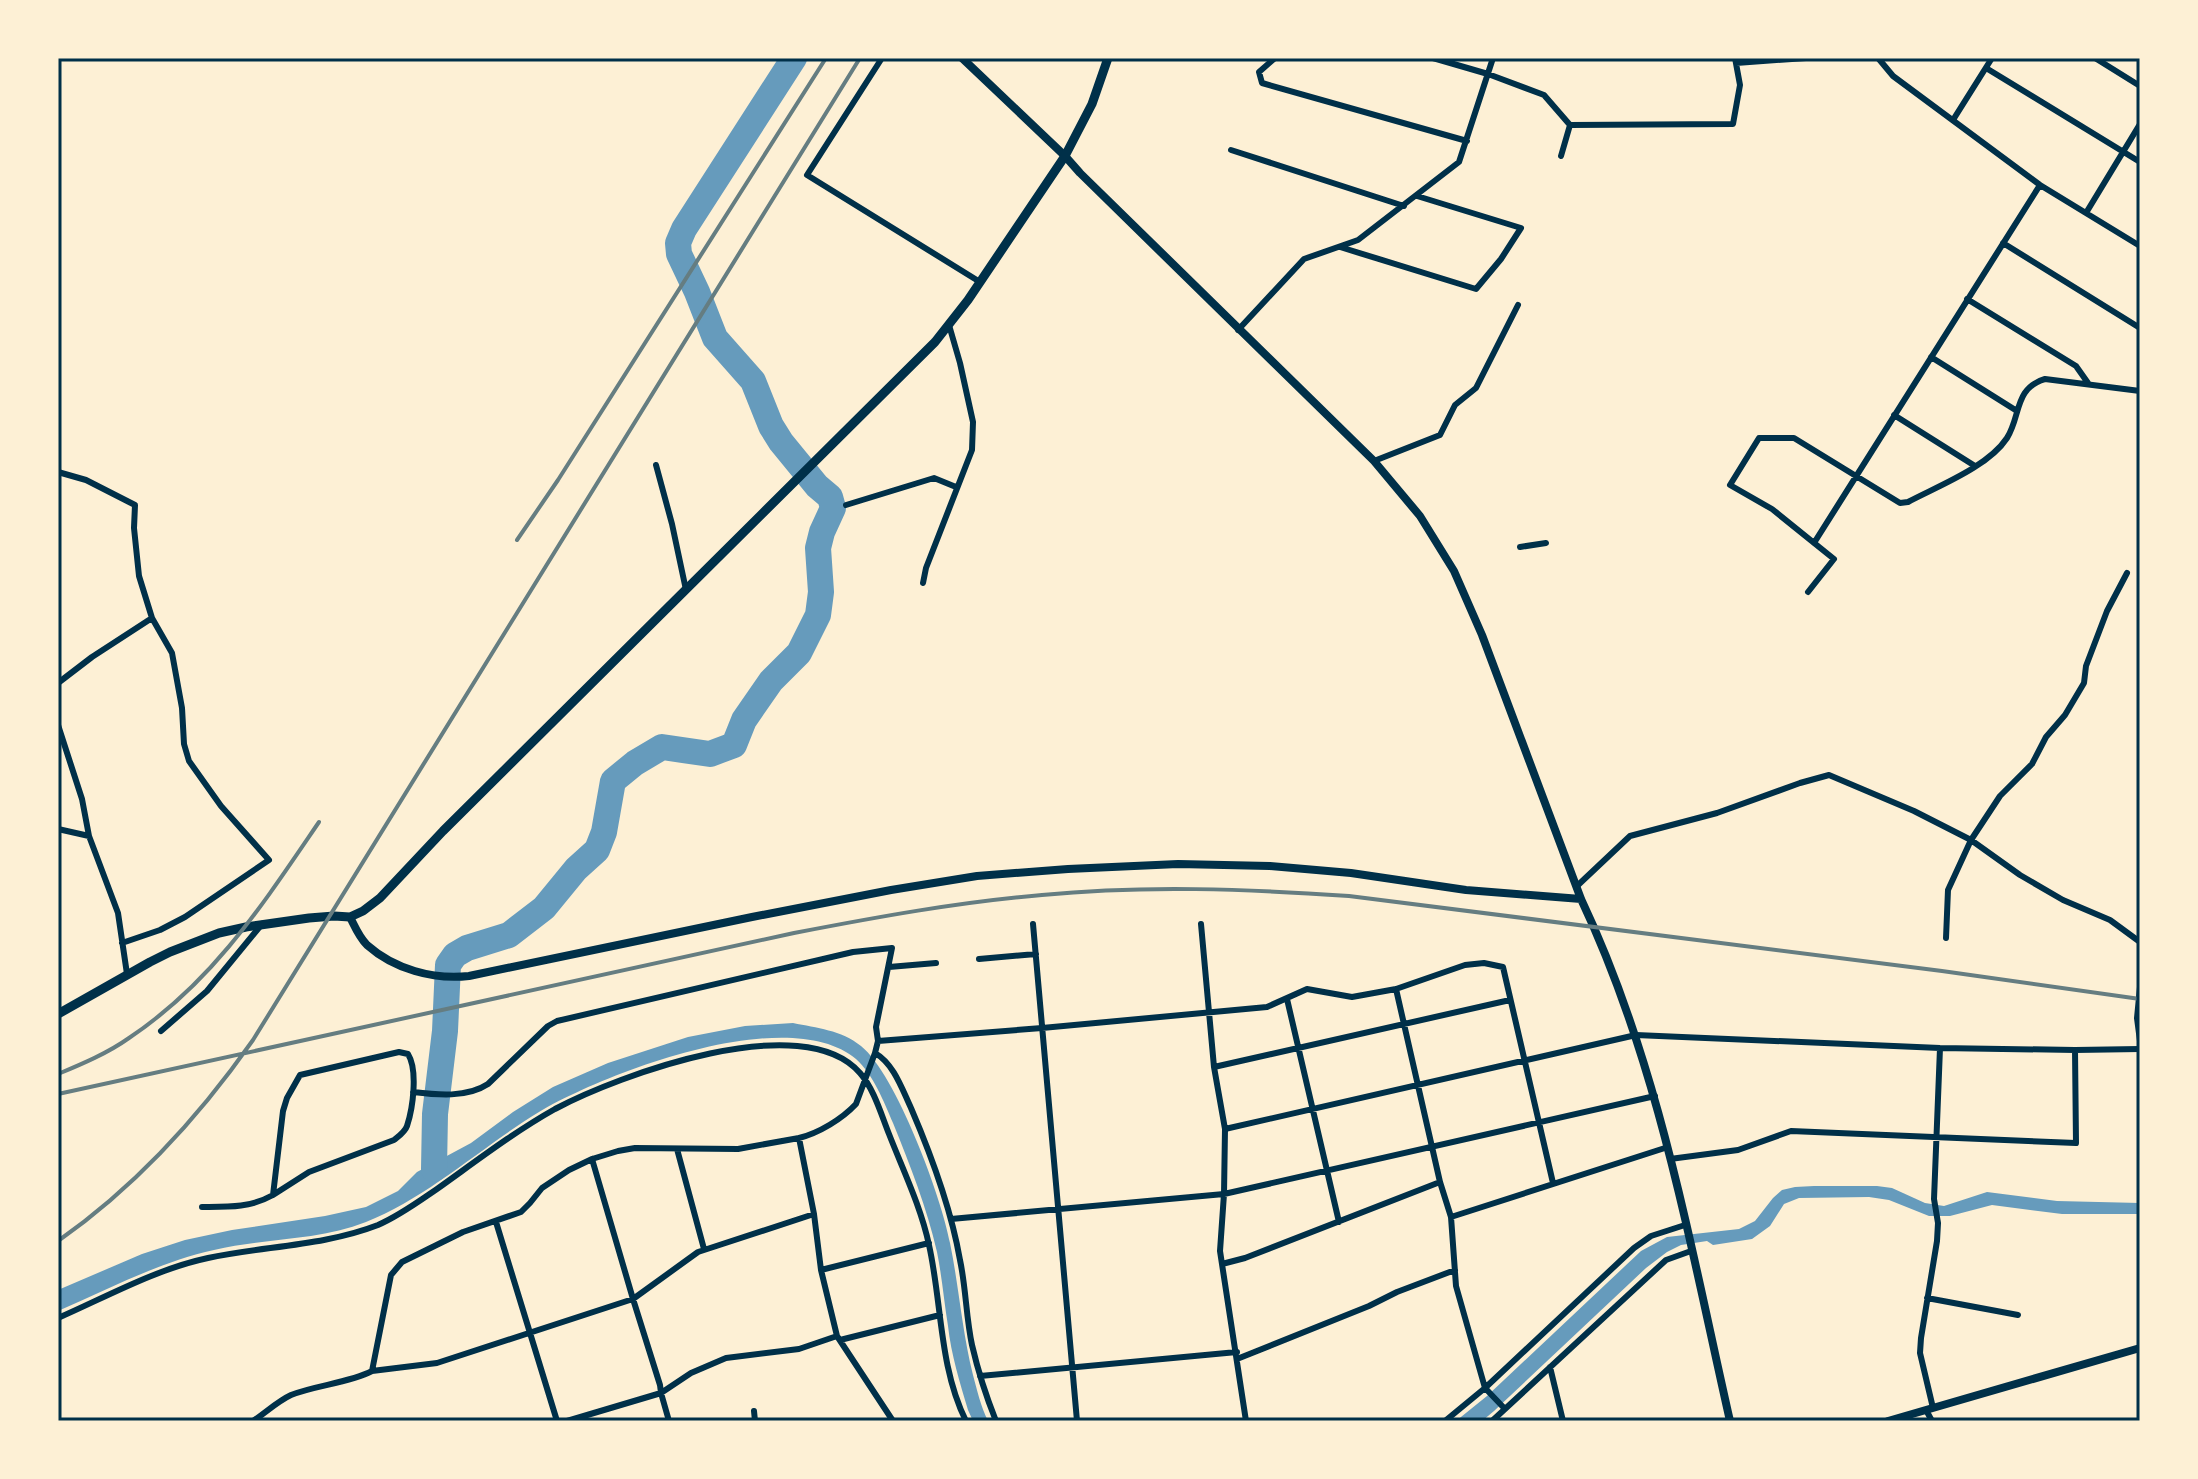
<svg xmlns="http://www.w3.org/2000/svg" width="2198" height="1479" font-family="'Titillium Web',sans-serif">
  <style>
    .water { fill: #669bbc }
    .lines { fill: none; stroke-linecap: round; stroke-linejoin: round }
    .river { stroke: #669bbc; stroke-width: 26 }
    .minor { stroke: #003049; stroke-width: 6 }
    .tertiary { stroke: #003049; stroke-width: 8 }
    .secondary { stroke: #003049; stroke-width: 9 }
    .rail { stroke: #657d81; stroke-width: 4 }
    .neatline { fill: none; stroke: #003049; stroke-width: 3 }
  </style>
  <rect width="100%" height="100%" fill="#fdf0d5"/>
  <path class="water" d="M793 1023C817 1028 841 1030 861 1046 896 1074 942 1198 950 1243 959 1287 962 1331 973 1375 977 1390 981 1407 988 1421H973L968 1410C960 1383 951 1354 948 1326 944 1301 942 1277 937 1252 927 1208 910 1165 893 1123 884 1102 873 1074 856 1059 789 1002 605 1073 539 1112 483 1146 427 1198 366 1222 318 1241 264 1238 214 1250 159 1262 109 1289 58 1311V1290L142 1254 185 1240 232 1230 325 1216 366 1207 398 1191 417 1172 471 1143 513 1112 553 1087 608 1063 688 1037 745 1026Z
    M1814 1186H1877L1892 1188 1925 1203 1944 1206 1987 1192 2057 1201 2140 1203V1214H2062L1992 1205 1950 1216H1929L1889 1200 1869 1197 1799 1198 1784 1204 1770 1226 1752 1239 1713 1245 1707 1241 1681 1245 1667 1252 1646 1268 1494 1411 1482 1421H1456L1487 1396 1641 1251 1667 1237 1739 1229 1755 1221 1773 1198 1782 1190 1795 1187Z"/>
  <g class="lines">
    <path class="river" d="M434 1169 435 1114 445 1031 448 965 455 955 467 948 509 935 544 908 576 869 597 850 604 832 613 781 635 763 662 747 710 754 734 745 744 720 771 681 799 653 818 615 821 592 818 548 822 532 833 508 830 497 817 486 781 442 771 426 753 381 715 338 697 292 679 254 678 243 684 229 794 58"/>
    <path class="minor" d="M882 58 807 175 980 282
      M1275 58 1259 72 1262 83 1467 141
      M1433 58 1488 74 1544 95 1570 125 1733 124 1740 85 1735 58
      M1878 58 1893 76 2040 185 2140 246
      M2095 58 2140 86
      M1736 63 1806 58
      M1986 68 2140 162
      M1953 120 1992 58
      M1231 150 1404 206
      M1561 156 1570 125
      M2086 213 2140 124
      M2003 243 2140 328
      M1340 247 1476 289 1501 259 1521 228 1417 196
      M1967 299 2076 366 2088 383
      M1238 330 1304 259 1358 240 1459 162 1493 58
      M1931 357 2017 411
      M1894 415 1975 466
      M1374 461 1440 435 1455 405 1476 388 1518 305
      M656 465 672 524 686 590
      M58 472 86 480 135 505 134 528 139 576 152 618 92 657 58 683
      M846 505 934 478 956 487
      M1814 543 2040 185
      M1520 547 1546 543
      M923 583 926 568 972 450 973 422 960 363 949 325
      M1808 592 1834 559 1772 509 1730 485 1759 438H1794L1900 503 1908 502C1938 486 1988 467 2007 438 2021 416 2014 388 2045 379L2140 391
      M58 725 82 799 89 836 118 913 127 974
      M58 829 89 836
      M1577 886 1630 836 1717 813 1800 783 1829 775 1914 811 1971 840 2020 875 2063 900 2110 920 2140 942
      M1033 924 1077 1421
      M1201 924 1214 1067 1225 1129 1224 1194 1220 1251 1246 1421
      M1946 938 1948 890 1971 840 2000 796 2032 764 2046 737 2065 715 2084 683 2086 666 2107 611 2127 573
      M122 943 160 930 185 917 269 860 221 806 189 761 184 744 182 708 172 653 152 618
      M979 959 1036 954
      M889 967 936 963
      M2140 987 2137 1018 2140 1041
      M1396 989 1440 1182 1451 1217 1456 1286 1485 1388 1505 1409
      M1287 999 1339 1222
      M161 1031 207 991 262 924
      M878 1041 1042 1028 1267 1007 1307 989 1352 997 1396 989 1465 965 1484 963 1503 967 1553 1183
      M399 1052 408 1054C418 1070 413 1108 407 1126 405 1132 399 1136 394 1140L309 1172 273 1195 283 1111 287 1098 300 1075Z
      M875 1053C894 1064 902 1089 911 1108 932 1157 951 1208 960 1260 966 1288 966 1317 972 1345 978 1371 986 1396 996 1421
      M1214 1067 1510 1000
      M413 1092C437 1095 467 1098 488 1084L548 1026 557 1021 853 952 892 948 876 1027 878 1041 875 1053 856 1104C842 1119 819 1133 799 1138L814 1214 821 1270 837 1336 893 1421
      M1225 1129 1636 1035 1940 1048 2075 1050 2140 1049
      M677 1149 704 1249
      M1670 1159 1738 1150 1791 1131 2076 1143 2075 1050
      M202 1207C228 1207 250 1208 273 1195
      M1451 1217 1668 1147
      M951 1219 1224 1194 1655 1096
      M496 1222 557 1421
      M1222 1264 1245 1258 1440 1182
      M821 1270 929 1243
      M1927 1298 2018 1315
      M58 1318C106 1297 156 1269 208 1258 264 1246 324 1246 378 1225 399 1216 418 1202 437 1189 475 1162 514 1132 555 1109 619 1075 803 1007 860 1073 874 1089 881 1114 889 1134 903 1170 921 1207 929 1245 942 1303 939 1367 966 1421
      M840 1340 940 1315
      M1237 1359 1369 1306 1397 1292 1455 1270
      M1550 1367 1563 1421
      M372 1371 391 1275 402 1262 463 1232 521 1212 530 1203 542 1188 569 1170 592 1159
      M980 1376 1237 1352
      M1933 1408 1920 1353 1921 1338 1937 1241 1938 1223 1934 1199 1940 1048
      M1926 1410 1932 1421
      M754 1411 755 1421
      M253 1421C265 1413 278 1401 291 1395 316 1385 349 1383 372 1371L437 1363 633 1299 698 1252 814 1214
      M567 1421 661 1393 691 1373 726 1358 799 1349 837 1336
      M669 1421 661 1393 660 1385 633 1299 592 1159 618 1151 635 1148 738 1149 799 1138
      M1445 1421 1485 1388 1634 1248 1651 1236 1685 1225
      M1492 1421 1666 1260 1691 1251"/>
    <path class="tertiary" d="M962 58 1065 156 1080 173 1374 461 1420 516 1454 571 1482 635 1581 899C1659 1064 1690 1245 1730 1421
      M350 917C355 927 359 937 367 945 394 969 433 980 469 976L752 917 891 890 977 876 1068 869 1178 864 1270 866 1351 873 1466 890 1581 899
      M1888 1421 2140 1348"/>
    <path class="secondary" d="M58 1014 150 962 170 952 219 933 246 927 309 918 334 916 350 917 363 911 380 898 443 831 935 342 968 300 1065 156 1092 104 1108 58"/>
    <path class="rail" d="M517 540 558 480 826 58
      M58 1074C82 1064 108 1053 129 1038 213 982 263 904 319 822
      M58 1094 794 933C877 917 959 902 1042 895 1144 885 1247 889 1349 896L1942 971 2140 999
      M58 1241C135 1187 199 1117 253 1040L860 58"/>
  </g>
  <rect width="2198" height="1479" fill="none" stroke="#fdf0d5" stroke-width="120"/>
  <rect x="60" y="60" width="2078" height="1359" class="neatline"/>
</svg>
